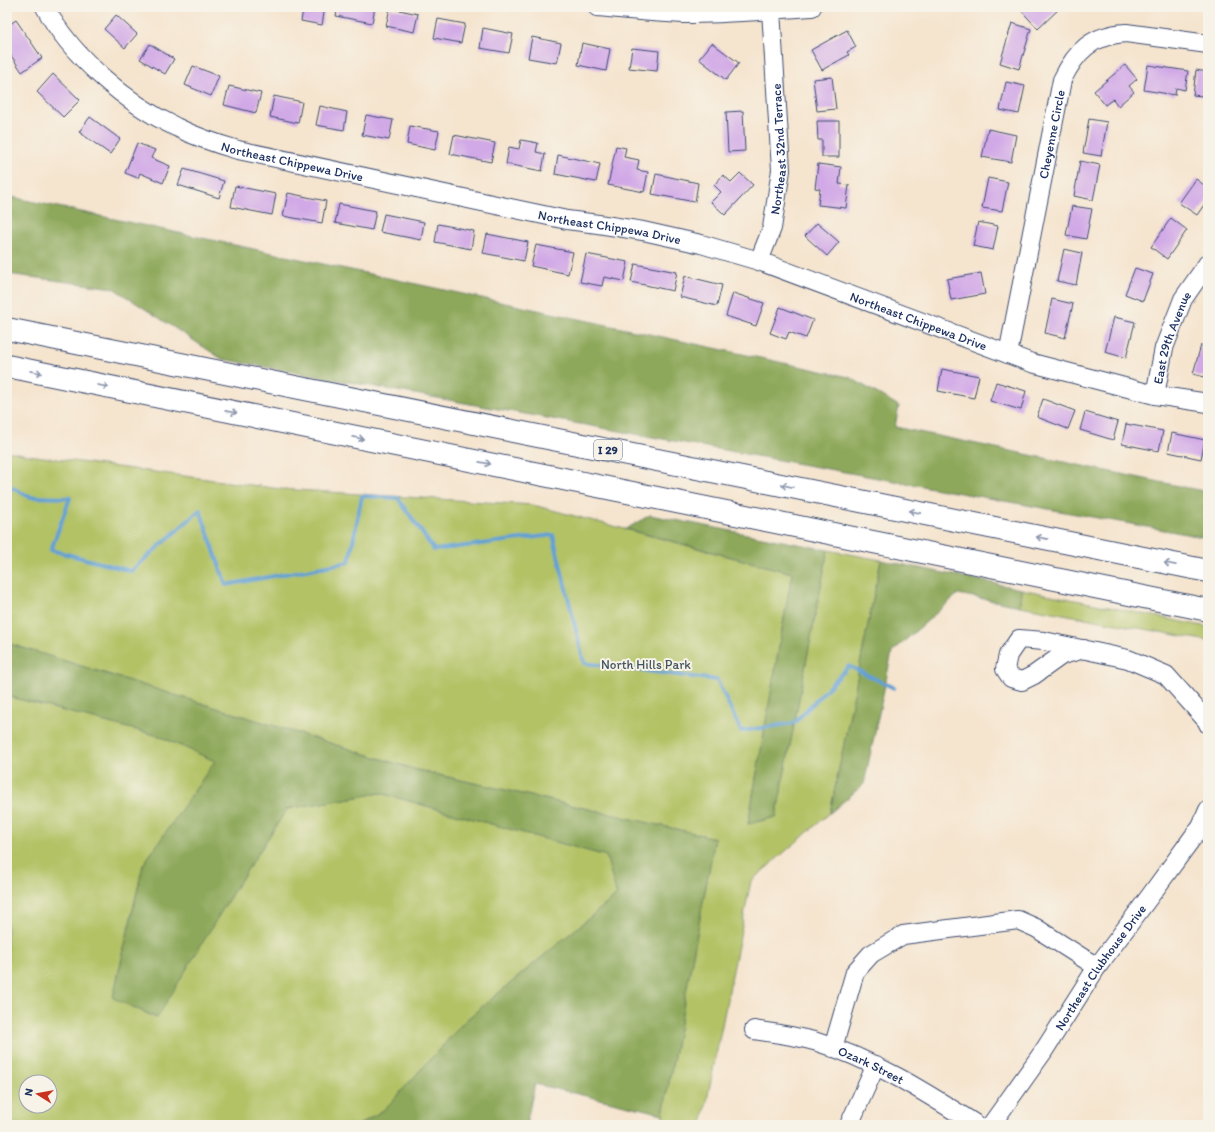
<svg xmlns="http://www.w3.org/2000/svg" width="1215" height="1132" font-family="Itim,sans-serif">
  <style>
    .green { fill: #b2c265; stroke: #667862; fill-rule: evenodd }
    .forest { fill: #8da85a; stroke: #546c5c }
    .lines { fill: none; stroke-linecap: round; stroke-linejoin: round }
    .stream { stroke: #62a0d4; stroke-width: 4 }
    .building { fill: #d1a9e7 }
    .minor-casing { stroke: #3c4a6f; stroke-width: 20 }
    .highway-casing { stroke: #3c4a6f; stroke-width: 24 }
    .minor { stroke: #fff; stroke-width: 18 }
    .highway { stroke: #fff; stroke-width: 22 }
    .oneway { stroke: #8d97ae }
    .labels { text-anchor: middle; stroke-width: 4; stroke-linejoin: round; paint-order: stroke }
    .shield { fill: #f7f3e8; stroke: #5d6a87; stroke-width: 1 }
    .shield-label { font-size: 12px; font-weight: bold; fill: #1b2f5e }
    .street-label { font-size: 13px; fill: #1b2f5e; stroke: #f7f3e8 }
    .park-label { font-size: 13px; fill: #415460; stroke: #f7f3e8 }
  </style>
  <rect width="100%" height="100%" fill="#f7f3e8"/>
  <filter id="ink" filterUnits="userSpaceOnUse"><feTurbulence type="fractalNoise" baseFrequency=".025" numOctaves="2"/><feDisplacementMap in="SourceGraphic" scale="8" xChannelSelector="R" yChannelSelector="G"/><feConvolveMatrix kernelMatrix="1 2 1 2 8 2 1 2 1" color-interpolation-filters="sRGB"/></filter>
  <filter id="wash" filterUnits="userSpaceOnUse"><feTurbulence type="fractalNoise" baseFrequency=".012" numOctaves="4" result="noise"/><feDisplacementMap in="SourceGraphic" scale="16" xChannelSelector="R" yChannelSelector="G"/><feGaussianBlur stdDeviation="0.9" result="paint"/><feColorMatrix in="noise" values="0 0 0 0 0 0 0 0 0 0 0 0 0 0 0 0 0 1.4 0 .05"/><feComposite in="paint" operator="in"/></filter>
  <g filter="url(#wash)">
    <rect width="100%" height="100%" fill="#f5e4ce"/>
    <path class="green" d="M7 451 28 455 281 489 533 505 792 573 748 824 776 817 828 550 881 560 830 813 751 881 702 1125H661L715 838 417 770 7 643Z
      M1021 589 1208 627V641L1020 606Z
      M7 696 159 736 215 761 143 865 113 997 156 1018 233 892 287 809 380 793 607 856 617 895 466 1020 385 1109 359 1125H7ZM26 1082H50V1106H26Z"/>
    <path class="forest" d="M7 196 849 377 899 406 895 427 1208 492V538L222 359 113 288 7 274Z
      M650 515 828 550 776 817 748 824 792 573 626 529Z
      M881 560 1021 589 1020 606 958 594 892 652 864 784 830 813Z
      M7 643 417 770 715 838 663 1114 535 1084 526 1125H359L385 1109 466 1020 617 895 606 856 380 793 287 809 233 892 157 1018 113 998 143 865 215 761 159 736 7 696Z"/>
    <g class="lines">
      <path class="stream" d="M7 485 30 497 70 498 51 550 131 571 200 510 226 585 349 562 362 496 398 498 434 550 553 535 584 663 717 680 741 731 794 723 849 666 894 688"/>
    </g>
    <g id="blocks">
      <path class="building" d="M294 7H325L322 25 301 21 303 10Z
        M338 7H375L372 23 336 16Z
        M1018 7H1061L1038 29Z
        M390 8 418 14 414 32 386 26Z
        M116 15 137 34 125 48 104 29Z
        M438 19 465 24 461 43 434 38Z
        M16 20 42 58 22 72 10 54 7 56V26Z
        M1012 23 1031 29 1019 69 1000 63Z
        M483 28 513 34 509 53 480 48Z
        M847 30 856 47 847 52 849 55 822 70 811 50Z
        M532 37 561 43 557 63 528 58Z
        M582 43 610 49 606 71 578 65Z
        M712 43 739 63 726 80 699 59Z
        M150 44 174 59 165 74 140 59Z
        M632 48 659 51 657 71 629 68Z
        M1125 65 1137 79 1129 86 1134 92 1118 106 1113 99 1105 105 1094 91Z
        M1148 65 1188 71 1185 90 1176 88 1175 95 1144 90Z
        M193 66 219 76 211 96 185 85Z
        M1196 70 1208 72V92L1203 91 1202 96 1193 95Z
        M53 74 80 100 63 117 37 92Z
        M832 77 836 109 817 111 813 79Z
        M1006 82 1025 86 1019 114 1000 110Z
        M229 86 261 93 256 113 224 105Z
        M274 96 302 102 298 123 270 117Z
        M320 106 347 112 344 130 316 125Z
        M743 111 745 151 728 152 726 112Z
        M366 115 393 120 389 140 362 135Z
        M90 117 120 139 110 154 79 132Z
        M1089 119 1107 122 1101 156 1083 153Z
        M817 121H839V157H822V140H818Z
        M410 126 439 131 435 150 407 144Z
        M988 129 1016 135 1011 162 982 157Z
        M454 135 495 143 491 162 450 154Z
        M521 140 538 143 536 152 545 154 542 171 506 164 509 147 519 149Z
        M137 143 155 150 151 158 170 166 163 183 140 173 138 178 125 173Z
        M616 146 626 148 624 157 639 160 637 170 648 172 644 192 608 185Z
        M558 155 600 164 596 182 555 174Z
        M1080 161 1100 165 1093 200 1074 196Z
        M818 164 841 167 839 184 849 185 846 208 818 205 820 189 815 188Z
        M184 169 224 181 219 198 178 185Z
        M740 173 753 185 725 215 711 202 721 192 714 185 723 175 731 182Z
        M656 174 698 183 695 202 652 194Z
        M988 178 1008 182 1002 211 982 208Z
        M1196 179 1208 188V199L1197 215 1179 203Z
        M235 186 276 194 272 215 231 207Z
        M288 193 326 201 322 223 283 216Z
        M339 204 376 211 372 230 335 223Z
        M1072 206 1092 209 1086 239 1066 235Z
        M384 214 424 222 421 240 380 232Z
        M1171 218 1187 230 1167 259 1151 247Z
        M978 222 998 226 993 250 973 246Z
        M817 223 839 242 827 256 805 236Z
        M438 224 474 231 471 249 435 242Z
        M487 234 528 242 524 261 483 253Z
        M536 245 573 252 568 274 531 266Z
        M1064 249 1082 253 1076 285 1057 281Z
        M586 254 628 262 624 281 604 277 602 286 580 282Z
        M635 264 677 272 673 291 631 282Z
        M1135 268 1153 274 1143 301 1125 294Z
        M981 273 985 294 951 300 947 279Z
        M685 276 722 285 717 306 680 297Z
        M733 293 764 303 756 326 726 316Z
        M1052 299 1073 304 1065 338 1045 333Z
        M780 307 813 320 806 338 789 332 786 339 770 333Z
        M1114 317 1135 322 1126 358 1105 352Z
        M1201 345 1208 347V378L1193 374Z
        M942 369 979 376 974 398 938 391Z
        M996 382 1026 391 1021 410 990 401Z
        M1043 399 1075 411 1068 429 1037 417Z
        M1085 412 1118 422 1113 440 1080 430Z
        M1126 424 1163 431 1159 451 1122 444Z
        M1172 433 1205 440 1201 459 1168 452Z"/>
    </g>
  </g>
  <g filter="url(#ink)">
    <use href="#blocks" fill-opacity="0" stroke="#3c4a6f" stroke-width="1"/>
    <g class="lines">
      <g class="minor-casing">
        <g id="minor">
          <path id="s1" d="M45 7C70 55 127 104 176 127 196 137 217 144 238 150L567 220 598 224 643 231 701 244 759 261 1032 363 1155 395 1208 403"/>
          <path d="M597 7C626 10 654 13 683 14 726 14 769 10 812 7"/>
          <path id="s2" d="M759 261 772 228 781 170 771 10"/>
          <path id="s3" d="M1008 354 1062 80C1076 51 1092 35 1126 33L1208 44"/>
          <path id="s4" d="M1155 395 1164 348 1183 299 1208 263"/>
          <path d="M1084 649 1062 655 1034 675 1022 681 1011 678 1005 669 1008 655 1019 639 1044 641 1128 659 1166 675 1207 721 1208 724"/>
          <path id="s5" d="M754 1030C774 1033 795 1036 814 1041 873 1059 925 1092 977 1125"/>
          <path d="M833 1048 855 972 871 954 903 935 1018 920 1036 928 1097 967"/>
          <path d="M849 1125 876 1065"/>
          <path id="s6" d="M991 1125 1043 1052 1097 967 1150 896 1201 826 1208 810"/>
        </g>
      </g>
      <g class="highway-casing">
        <path id="highway" d="M7 329 1208 571
          M7 366 1208 610"/>
      </g>
      <use href="#minor" class="minor"/>
      <use href="#highway" class="highway"/>
    </g>
    <defs><path id="oneway-shaft" d="M-6 0H5M1.5-3L5.5 0L1.5 3" fill="none" stroke-width="1.6" stroke-linecap="round" stroke-linejoin="round"/></defs>
    <g class="oneway">
      <use href="#oneway-shaft" transform="translate(36 372) rotate(11)"/>
      <use href="#oneway-shaft" transform="translate(103 386) rotate(11)"/>
      <use href="#oneway-shaft" transform="translate(231 412) rotate(11)"/>
      <use href="#oneway-shaft" transform="translate(358 438) rotate(11)"/>
      <use href="#oneway-shaft" transform="translate(485 463) rotate(11)"/>
      <use href="#oneway-shaft" transform="translate(787 486) rotate(-169)"/>
      <use href="#oneway-shaft" transform="translate(915 512) rotate(-169)"/>
      <use href="#oneway-shaft" transform="translate(1042 538) rotate(-169)"/>
      <use href="#oneway-shaft" transform="translate(1170 564) rotate(-169)"/>
    </g>
  </g>
  <g class="labels">
    <rect class="shield" x="594" y="440" width="28" height="20" rx="3"/>
    <g class="shield-label">
      <text x="608" y="454">I 29</text>
    </g>
    <g class="street-label">
      <text dy="5" stroke="none"><textPath href="#s3" startOffset="224">Cheyenne Circle</textPath></text>
      <text dy="5" stroke="none"><textPath href="#s2" startOffset="115">Northeast 32nd Terrace</textPath></text>
      <text dy="5" stroke="none"><textPath href="#s1" startOffset="302">Northeast Chippewa Drive</textPath></text>
      <text dy="5" stroke="none"><textPath href="#s1" startOffset="626">Northeast Chippewa Drive</textPath></text>
      <text dy="5" stroke="none"><textPath href="#s1" startOffset="950">Northeast Chippewa Drive</textPath></text>
      <text dy="5" stroke="none"><textPath href="#s4" startOffset="60">East 29th Avenue</textPath></text>
      <text dy="5" stroke="none"><textPath href="#s6" startOffset="192">Northeast Clubhouse Drive</textPath></text>
      <text dy="5" stroke="none"><textPath href="#s5" startOffset="123">Ozark Street</textPath></text>
    </g>
    <g class="park-label">
      <text x="646" y="669">North Hills Park</text>
    </g>
  </g>
  <rect width="1215" height="1132" fill="none" stroke="#f7f3e8" stroke-width="24"/>
  <g transform="translate(38 1094) rotate(281)"><circle r="19" fill="#f7f3e8" stroke="#9fa5b1"/>
  <path d="M0-3L7 15L0 10L-7 15Z" fill="#c8321e"/>
  <text y="-6" font-size="11" font-weight="bold" text-anchor="middle" fill="#1b2f5e">N</text>
  </g>
</svg>
